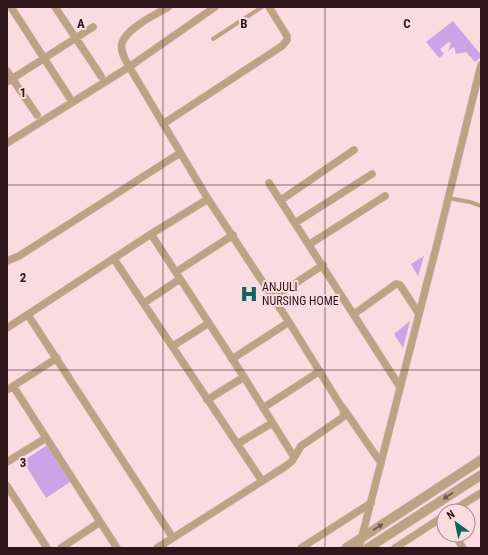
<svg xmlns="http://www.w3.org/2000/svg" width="488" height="555" font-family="'Roboto Condensed',sans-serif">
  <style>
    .green { fill: #cca3e7 }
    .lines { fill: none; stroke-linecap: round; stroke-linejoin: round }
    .service-casing { stroke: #d5b8bc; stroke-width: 4.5 }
    .minor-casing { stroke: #d5b8bc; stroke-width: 8 }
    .tertiary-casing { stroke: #d5b8bc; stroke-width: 10 }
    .service { stroke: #bda283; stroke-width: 3.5 }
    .minor { stroke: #bda283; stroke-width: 7 }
    .tertiary { stroke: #bda283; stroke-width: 9 }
    .oneway { fill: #6f5549 }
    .grid { fill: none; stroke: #2f161a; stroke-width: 1; stroke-opacity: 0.55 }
    .labels { text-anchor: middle; stroke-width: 4; stroke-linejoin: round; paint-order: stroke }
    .poi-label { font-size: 12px; fill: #2f161a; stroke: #f9dcdf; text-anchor: start }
    .grid-label { font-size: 13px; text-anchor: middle; font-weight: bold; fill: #2f161a; stroke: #f9dcdf; stroke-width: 4; stroke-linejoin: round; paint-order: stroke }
  </style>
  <rect width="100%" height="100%" fill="#f9dcdf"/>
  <path class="green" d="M453 21 481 55V57L475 62 466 52 456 54 454 47 448 51 451 43 449 42 440 49 444 54 439 58 426 42Z
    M424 256 418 276 411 264Z
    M410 321 403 348 394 334Z
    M49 444 73 480 46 498 23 461Z"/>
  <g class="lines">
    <g class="service-casing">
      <path id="service" d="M213 39 262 7
        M448 198 470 202 481 206"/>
    </g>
    <g class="minor-casing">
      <path id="minor" d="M11 7 69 97
        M55 7 101 76
        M7 71 37 115
        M7 82 93 27
        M163 124 282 46 287 40V36L269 7
        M7 143 129 67 215 7
        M269 183 400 387
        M281 200 354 150
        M295 223 372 174
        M151 234 244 377 294 457
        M310 244 385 196
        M114 259 262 481
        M7 261 19 256 180 153
        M176 272 233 235
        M273 298 323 265
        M144 303 180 279
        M354 314 396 284 400 285 419 314
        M28 315 173 538
        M7 328 151 234 208 199
        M173 346 209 323
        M232 359 289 322
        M13 386 117 548
        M7 390 57 358
        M207 400 244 377
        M263 408 320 371
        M343 408 381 463
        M237 444 272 423
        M7 462 46 438
        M7 486 47 548
        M452 511 481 493
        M455 535 463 548
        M61 548 100 522
        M157 548 286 466 292 461 301 446 339 420 343 417 344 411 289 322 208 199 127 63C124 57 120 50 122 43 127 28 155 15 168 7
        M301 548 371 503
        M359 548 437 244 481 65
        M395 548 444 516"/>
    </g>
    <g class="tertiary-casing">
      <path id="tertiary" d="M346 548 481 460
        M368 548 481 475"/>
    </g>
    <use href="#service" class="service"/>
    <use href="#minor" class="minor"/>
    <use href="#tertiary" class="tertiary"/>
  </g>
  <defs><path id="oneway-solid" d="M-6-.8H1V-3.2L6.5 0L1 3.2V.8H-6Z"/></defs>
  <g class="oneway">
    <use href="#oneway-solid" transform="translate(448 496) rotate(147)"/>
    <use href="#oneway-solid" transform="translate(378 527) rotate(-33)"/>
  </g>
  <path class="grid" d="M163 7V548M325 7V548M7 185H481M7 370H481"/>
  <defs>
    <g id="hospital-bare" transform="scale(1.38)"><path d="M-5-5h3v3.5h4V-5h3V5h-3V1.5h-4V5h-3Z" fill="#136360" stroke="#f9dcdf" stroke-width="2.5" paint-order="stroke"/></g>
  </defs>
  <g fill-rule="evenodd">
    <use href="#hospital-bare" x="249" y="294"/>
  </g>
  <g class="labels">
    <g class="poi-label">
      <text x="262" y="291">ANJULI<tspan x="262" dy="14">NURSING HOME</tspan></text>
    </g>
  </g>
  <g class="grid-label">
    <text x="81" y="28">A</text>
    <text x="244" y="28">B</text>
    <text x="407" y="28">C</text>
    <text x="23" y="97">1</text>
    <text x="23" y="282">2</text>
    <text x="23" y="467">3</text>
  </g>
  <rect width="488" height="555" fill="none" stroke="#2f161a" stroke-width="16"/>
  <g transform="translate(456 523) rotate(327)"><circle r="19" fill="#f9dcdf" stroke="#a88d90"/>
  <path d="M0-3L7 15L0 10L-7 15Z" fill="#136360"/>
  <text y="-6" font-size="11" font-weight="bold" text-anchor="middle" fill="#2f161a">N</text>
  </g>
</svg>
